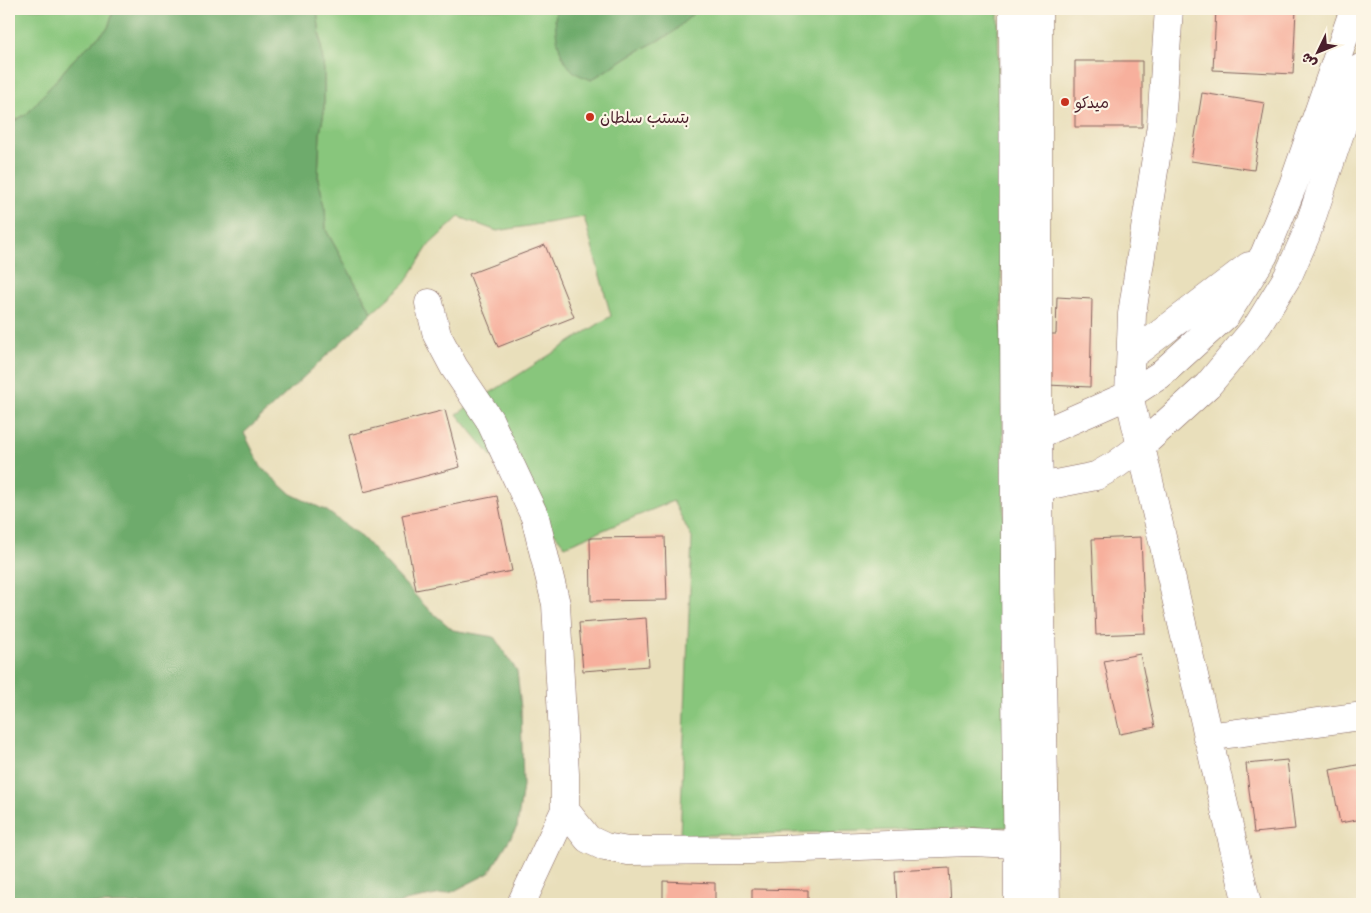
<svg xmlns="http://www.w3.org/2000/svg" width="1371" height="913" font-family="Sriracha,'Playpen Sans Arabic',sans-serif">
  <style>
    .green { fill: #88c67c; stroke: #697254 }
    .forest { fill: #6eab6c; stroke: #5c654c }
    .building { fill: #f7b09d }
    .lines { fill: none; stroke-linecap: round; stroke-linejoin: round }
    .minor-casing { stroke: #82625d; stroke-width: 29 }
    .highway-casing { stroke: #82625d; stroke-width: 29 }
    .minor { stroke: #fff; stroke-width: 28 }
    .highway { stroke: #fff; stroke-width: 28 }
    .poi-dot { fill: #c8321e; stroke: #fcf5e5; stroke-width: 2 }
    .labels { text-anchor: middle; stroke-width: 4.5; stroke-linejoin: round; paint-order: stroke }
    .poi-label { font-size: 16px; fill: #4a1f2b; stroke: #fcf5e5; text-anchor: start }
  </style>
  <rect width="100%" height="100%" fill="#fcf5e5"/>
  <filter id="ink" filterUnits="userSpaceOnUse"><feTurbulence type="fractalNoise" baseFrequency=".02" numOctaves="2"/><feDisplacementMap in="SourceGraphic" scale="10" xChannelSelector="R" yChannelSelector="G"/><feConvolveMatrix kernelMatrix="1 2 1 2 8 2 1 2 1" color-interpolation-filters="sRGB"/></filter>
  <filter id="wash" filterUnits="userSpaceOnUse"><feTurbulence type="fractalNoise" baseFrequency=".0096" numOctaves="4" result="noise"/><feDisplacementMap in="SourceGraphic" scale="20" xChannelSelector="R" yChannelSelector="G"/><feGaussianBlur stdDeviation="1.12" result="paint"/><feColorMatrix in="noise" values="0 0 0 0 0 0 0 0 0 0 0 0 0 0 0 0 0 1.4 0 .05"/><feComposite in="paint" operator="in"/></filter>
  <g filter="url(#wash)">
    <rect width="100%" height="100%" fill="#e9dfbb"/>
    <path class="green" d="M9 9H114L108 28 74 59 28 113 9 124Z
      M317 9H556L555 21 591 80 632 54 671 34 698 9H998L1008 827 680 836 692 538 673 501 565 546 457 414 611 316 584 217 497 231 459 217 429 245 405 283 372 313 326 230 325 206 318 179 320 133 324 112V71Z"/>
    <path class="forest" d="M114 9H317L324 71V112L320 133 318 179 325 206 326 230 372 313 244 433 261 467 291 494 327 511 363 538 425 606 453 630 494 637 517 671 521 708 523 786 517 827 489 873 452 892 405 901 399 904H9V124L28 113 74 59 108 28Z
      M556 9H698L671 34 632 54 591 80C585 77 577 75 573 71 557 56 554 29 556 9Z"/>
    <g id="blocks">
      <path class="building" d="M1216 9H1296L1293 74 1213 70Z
        M1075 61H1142V127H1075Z
        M1202 93 1265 103 1254 170 1191 161Z
        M545 245 574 317 498 347 469 274Z
        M1057 297 1092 299 1090 387 1047 385 1048 334H1056Z
        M445 410 460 467 364 492 349 435Z
        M497 496 512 571 416 590 402 515Z
        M665 537 667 600 591 601 590 538Z
        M1141 537 1145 633 1096 635 1092 539Z
        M646 618 649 666 583 671 579 623Z
        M1140 654 1155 727 1120 734 1104 661Z
        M1287 760 1295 829 1254 833 1246 764Z
        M1362 764V819L1340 823 1330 770Z
        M949 868 951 904H897L895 871Z
        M663 881 715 883V904H663Z
        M752 889 808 890V904H752Z"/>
    </g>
  </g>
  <g filter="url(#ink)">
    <use href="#blocks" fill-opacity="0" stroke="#82625d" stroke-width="1"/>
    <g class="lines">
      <g class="minor-casing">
        <path id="minor" d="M1169 9 1161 125 1132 314 1129 395 1247 904
          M429 303 437 335 454 367 489 419 535 517 556 604 565 774V810L588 839 605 847 628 851 751 850 971 842 1017 844
          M1131 356 1249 266
          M1038 435 1129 395 1160 375 1226 315 1264 255 1293 185 1354 9
          M1040 487 1096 476 1117 464 1141 446 1208 385 1258 325 1288 276 1306 235 1362 67
          M1207 737 1362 716
          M521 904 565 810"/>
      </g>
      <g class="highway-casing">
        <path id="highway" d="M1013 9 1015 574 1018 904
          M1038 9V435L1046 904"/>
      </g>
      <use href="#minor" class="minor"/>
      <use href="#highway" class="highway"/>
    </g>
  </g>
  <g class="poi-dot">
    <circle cx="1065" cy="102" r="5"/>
    <circle cx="590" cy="117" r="5"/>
  </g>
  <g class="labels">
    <g class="poi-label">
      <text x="1075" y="108">ميدكو</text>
      <text x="600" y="123">بتستب سلطان</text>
    </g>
  </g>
  <rect width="1371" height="913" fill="none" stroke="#fcf5e5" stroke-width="30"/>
  <g transform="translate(1318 52) rotate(227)" stroke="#fcf5e5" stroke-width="4" paint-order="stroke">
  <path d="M0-4L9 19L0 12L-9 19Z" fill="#4a1f2b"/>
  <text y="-8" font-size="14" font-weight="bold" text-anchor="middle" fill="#4a1f2b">ش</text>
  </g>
</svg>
